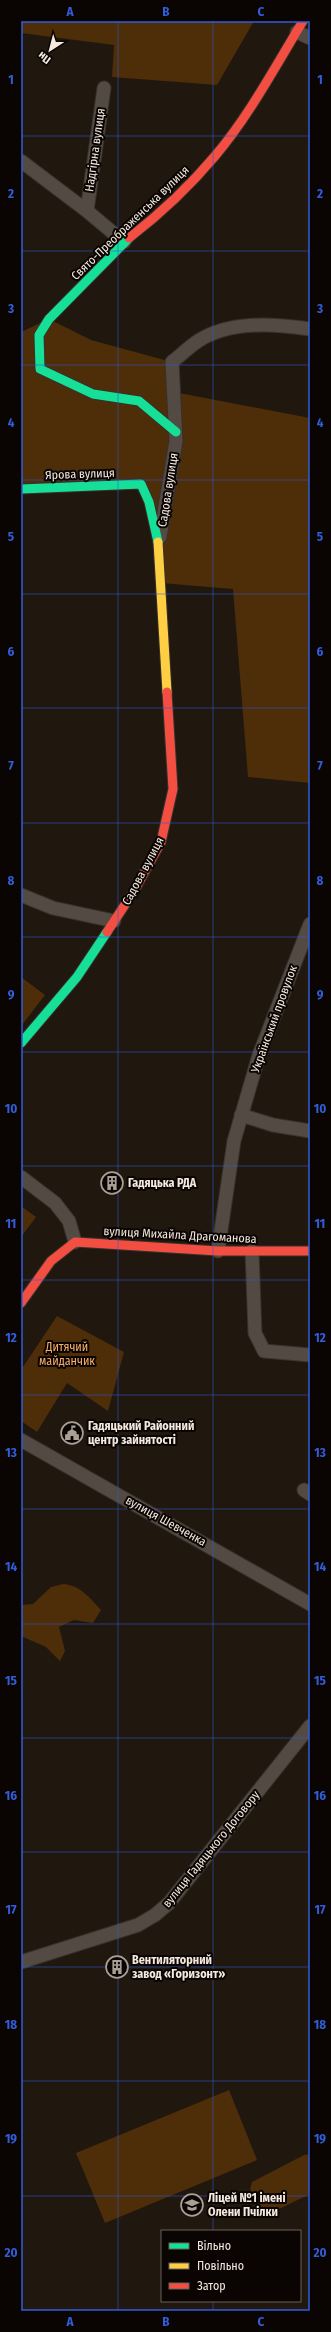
<svg xmlns="http://www.w3.org/2000/svg" width="331" height="2332" font-family="'Fira Sans Condensed',sans-serif">
  <style>
    .green { fill: #4e2d09 }
    .lines { fill: none; stroke-linecap: round; stroke-linejoin: round }
    .street-casing { stroke: #38312c; stroke-width: 15 }
    .fast-casing { stroke: #38312c; stroke-width: 11 }
    .slow-casing { stroke: #38312c; stroke-width: 11 }
    .jam-casing { stroke: #38312c; stroke-width: 11 }
    .street { stroke: #524a43; stroke-width: 13 }
    .fast { stroke: #16e098; stroke-width: 9 }
    .slow { stroke: #ffcf43; stroke-width: 9 }
    .jam { stroke: #f24e42; stroke-width: 9 }
    .grid { fill: none; stroke: #325dd9; stroke-width: 1; stroke-opacity: 0.55 }
    .labels { text-anchor: middle; stroke-width: 4; stroke-linejoin: round; paint-order: stroke }
    .street-label { font-size: 12px; fill: #f4e8df; stroke: #0a0502 }
    .poi-label { font-size: 12px; font-weight: bold; fill: #f4e8df; stroke: #0a0502; text-anchor: start }
    .park-label { font-size: 12px; fill: #fbaf6a; stroke: #0a0502 }
    .neatline { fill: none; stroke: #325dd9; stroke-width: 1.5 }
    .grid-label { font-size: 13px; text-anchor: middle; font-weight: bold; fill: #325dd9 }
  </style>
  <rect width="100%" height="100%" fill="#20170f"/>
  <path class="green" d="M21 21H254L217 85 112 77 114 45 21 33Z
    M49 319 91 340 172 362 174 392 310 418V783L248 777 233 589 161 583 141 484 21 489V332Z
    M21 977 45 995 22 1025 21 1024Z
    M21 1206 36 1217 21 1237Z
    M57 1316 124 1352 108 1411 67 1383 37 1432 21 1421V1370Z
    M63 1584C80 1585 90 1598 101 1610L93 1623 74 1620 59 1627 65 1651 60 1661 46 1647 21 1636V1605L33 1604 51 1587Z
    M229 2090 257 2160 105 2223 76 2153Z
    M310 2154V2194L273 2212 264 2211 250 2189 252 2182 304 2155Z"/>
  <g class="lines">
    <g class="street-casing">
      <path id="street" d="M297 32 310 38
        M104 88 87 211 124 242
        M21 161 87 211
        M160 537 176 441 172 362C181 355 189 347 198 341 230 320 275 324 310 329
        M21 895 53 908 114 921
        M241 1115 273 1125 310 1131
        M21 1177 55 1203 69 1221 75 1242
        M218 1251 234 1141 259 1055 310 924
        M252 1251 255 1333 264 1351 310 1355
        M21 1440 310 1604
        M304 1490 310 1494
        M21 1962 138 1925 155 1915 169 1903 310 1726"/>
    </g>
    <g class="fast-casing">
      <path id="fast" d="M129 238 49 319 39 335 40 369 93 394 139 401 176 432
        M21 489 141 484 149 502 158 542
        M21 1043 77 977 107 932"/>
    </g>
    <g class="slow-casing">
      <path id="slow" d="M158 542 167 692"/>
    </g>
    <g class="jam-casing">
      <path id="jam" d="M129 238C160 214 189 187 215 156 249 116 275 67 303 21
        M107 932 134 891 161 842 173 789 167 692
        M21 1303 51 1261 75 1242 218 1251H310"/>
    </g>
    <use href="#street" class="street"/>
    <use href="#fast" class="fast"/>
    <use href="#slow" class="slow"/>
    <use href="#jam" class="jam"/>
  </g>
  <path class="grid" d="M118 21V2311M213 21V2231M21 136H310M21 251H310M21 365H310M21 480H310M21 594H310M21 708H310M21 823H310M21 937H310M21 1052H310M21 1166H310M21 1280H310M21 1395H310M21 1509H310M21 1624H310M21 1738H310M21 1852H310M21 1967H310M21 2081H310M21 2196H310M213 2301V2311"/>
  <defs>
    <g id="building-ring" transform="scale(1.15)"><circle r="9.5" fill="#0a0502" stroke="#aa9f96" stroke-width="1.5"/><path d="M-4-6H4V6H1V3H-1V6H-4ZM-2.5-4.3h1.7v1.8h-1.7ZM.8-4.3h1.7v1.8H.8ZM-2.5-1h1.7V.8h-1.7ZM.8-1h1.7V.8H.8Z" fill="#aa9f96"/></g>
    <g id="civic-ring" transform="scale(1.15)"><circle r="9.5" fill="#0a0502" stroke="#aa9f96" stroke-width="1.5"/><path d="M-.6-6.5H3V-4.5H.6V-3L4-1V1h2V6H-6V1h2V-1L-.6-3ZM-1.2 2.5V6h2.4V2.5Z" fill="#aa9f96"/></g>
    <g id="school-ring" transform="scale(1.15)"><circle r="9.5" fill="#0a0502" stroke="#aa9f96" stroke-width="1.5"/><path d="M0-5L7-2L0 1L-7-2ZM-4 1L0 2.5L4 1V4Q0 6-4 4Z" fill="#aa9f96"/></g>
  </defs>
  <g fill-rule="evenodd">
    <use href="#building-ring" x="112" y="1183"/>
    <use href="#civic-ring" x="72" y="1433"/>
    <use href="#building-ring" x="117" y="1967"/>
    <use href="#school-ring" x="192" y="2205"/>
  </g>
  <g class="labels">
    <g class="street-label">
      <text transform="translate(95 150) rotate(-82)" y="4">Надгірна вулиця</text>
      <text transform="translate(130 223) rotate(-44)" y="4">Свято-Преображенська вулиця</text>
      <text transform="translate(80 474) rotate(-2)" y="4">Ярова вулиця</text>
      <text transform="translate(168 490) rotate(-81)" y="4">Садова вулиця</text>
      <text transform="translate(143 871) rotate(-62)" y="4">Садова вулиця</text>
      <text transform="translate(274 1019) rotate(-70)" y="4">Український провулок</text>
      <text transform="translate(180 1235) rotate(3)" y="4">вулиця Михайла Драгоманова</text>
      <text transform="translate(166 1521) rotate(29)" y="4">вулиця Шевченка</text>
      <text transform="translate(211 1849) rotate(-51)" y="4">вулиця Гадяцького Договору</text>
    </g>
    <g class="poi-label">
      <text x="128" y="1187">Гадяцька РДА</text>
      <text x="88" y="1430">Гадяцький Районний<tspan x="88" dy="14">центр зайнятості</tspan></text>
      <text x="132" y="1964">Вентиляторний<tspan x="132" dy="14">завод «Горизонт»</tspan></text>
      <text x="208" y="2202">Ліцей №1 імені<tspan x="208" dy="14">Олени Пчілки</tspan></text>
    </g>
    <g class="park-label">
      <text x="67" y="1351">Дитячий<tspan x="67" dy="14">майданчик</tspan></text>
    </g>
  </g>
  <rect width="331" height="2332" fill="none" stroke="#0a0502" stroke-width="44"/>
  <rect x="161" y="2230" width="140" height="72" fill="#0a0502" stroke="#68605a"/>
  <rect x="169" y="2243" width="20" height="6" fill="#16e098" stroke="#68605a"/>
  <text x="197" y="2250" font-size="12" fill="#f4e8df">Вільно</text>
  <rect x="169" y="2263" width="20" height="6" fill="#ffcf43" stroke="#68605a"/>
  <text x="197" y="2270" font-size="12" fill="#f4e8df">Повільно</text>
  <rect x="169" y="2283" width="20" height="6" fill="#f24e42" stroke="#68605a"/>
  <text x="197" y="2290" font-size="12" fill="#f4e8df">Затор</text>
  <g transform="translate(50 50) rotate(216)" stroke="#0a0502" stroke-width="3" paint-order="stroke">
  <path d="M0-3L7 15L0 10L-7 15Z" fill="#f4e8df"/>
  <text y="-6" font-size="11" font-weight="bold" text-anchor="middle" fill="#f4e8df">Пн</text>
  </g>
  <rect x="22" y="22" width="287" height="2288" class="neatline"/>
  <g class="grid-label">
    <text x="70" y="16">A</text>
    <text x="166" y="16">B</text>
    <text x="261" y="16">C</text>
    <text x="11" y="84">1</text>
    <text x="320" y="84">1</text>
    <text x="11" y="198">2</text>
    <text x="320" y="198">2</text>
    <text x="11" y="313">3</text>
    <text x="320" y="313">3</text>
    <text x="11" y="427">4</text>
    <text x="320" y="427">4</text>
    <text x="11" y="541">5</text>
    <text x="320" y="541">5</text>
    <text x="11" y="656">6</text>
    <text x="320" y="656">6</text>
    <text x="11" y="770">7</text>
    <text x="320" y="770">7</text>
    <text x="11" y="885">8</text>
    <text x="320" y="885">8</text>
    <text x="11" y="999">9</text>
    <text x="320" y="999">9</text>
    <text x="11" y="1113">10</text>
    <text x="320" y="1113">10</text>
    <text x="11" y="1228">11</text>
    <text x="320" y="1228">11</text>
    <text x="11" y="1342">12</text>
    <text x="320" y="1342">12</text>
    <text x="11" y="1457">13</text>
    <text x="320" y="1457">13</text>
    <text x="11" y="1571">14</text>
    <text x="320" y="1571">14</text>
    <text x="11" y="1685">15</text>
    <text x="320" y="1685">15</text>
    <text x="11" y="1800">16</text>
    <text x="320" y="1800">16</text>
    <text x="11" y="1914">17</text>
    <text x="320" y="1914">17</text>
    <text x="11" y="2029">18</text>
    <text x="320" y="2029">18</text>
    <text x="11" y="2143">19</text>
    <text x="320" y="2143">19</text>
    <text x="11" y="2257">20</text>
    <text x="320" y="2257">20</text>
    <text x="70" y="2326">A</text>
    <text x="166" y="2326">B</text>
    <text x="261" y="2326">C</text>
  </g>
</svg>
